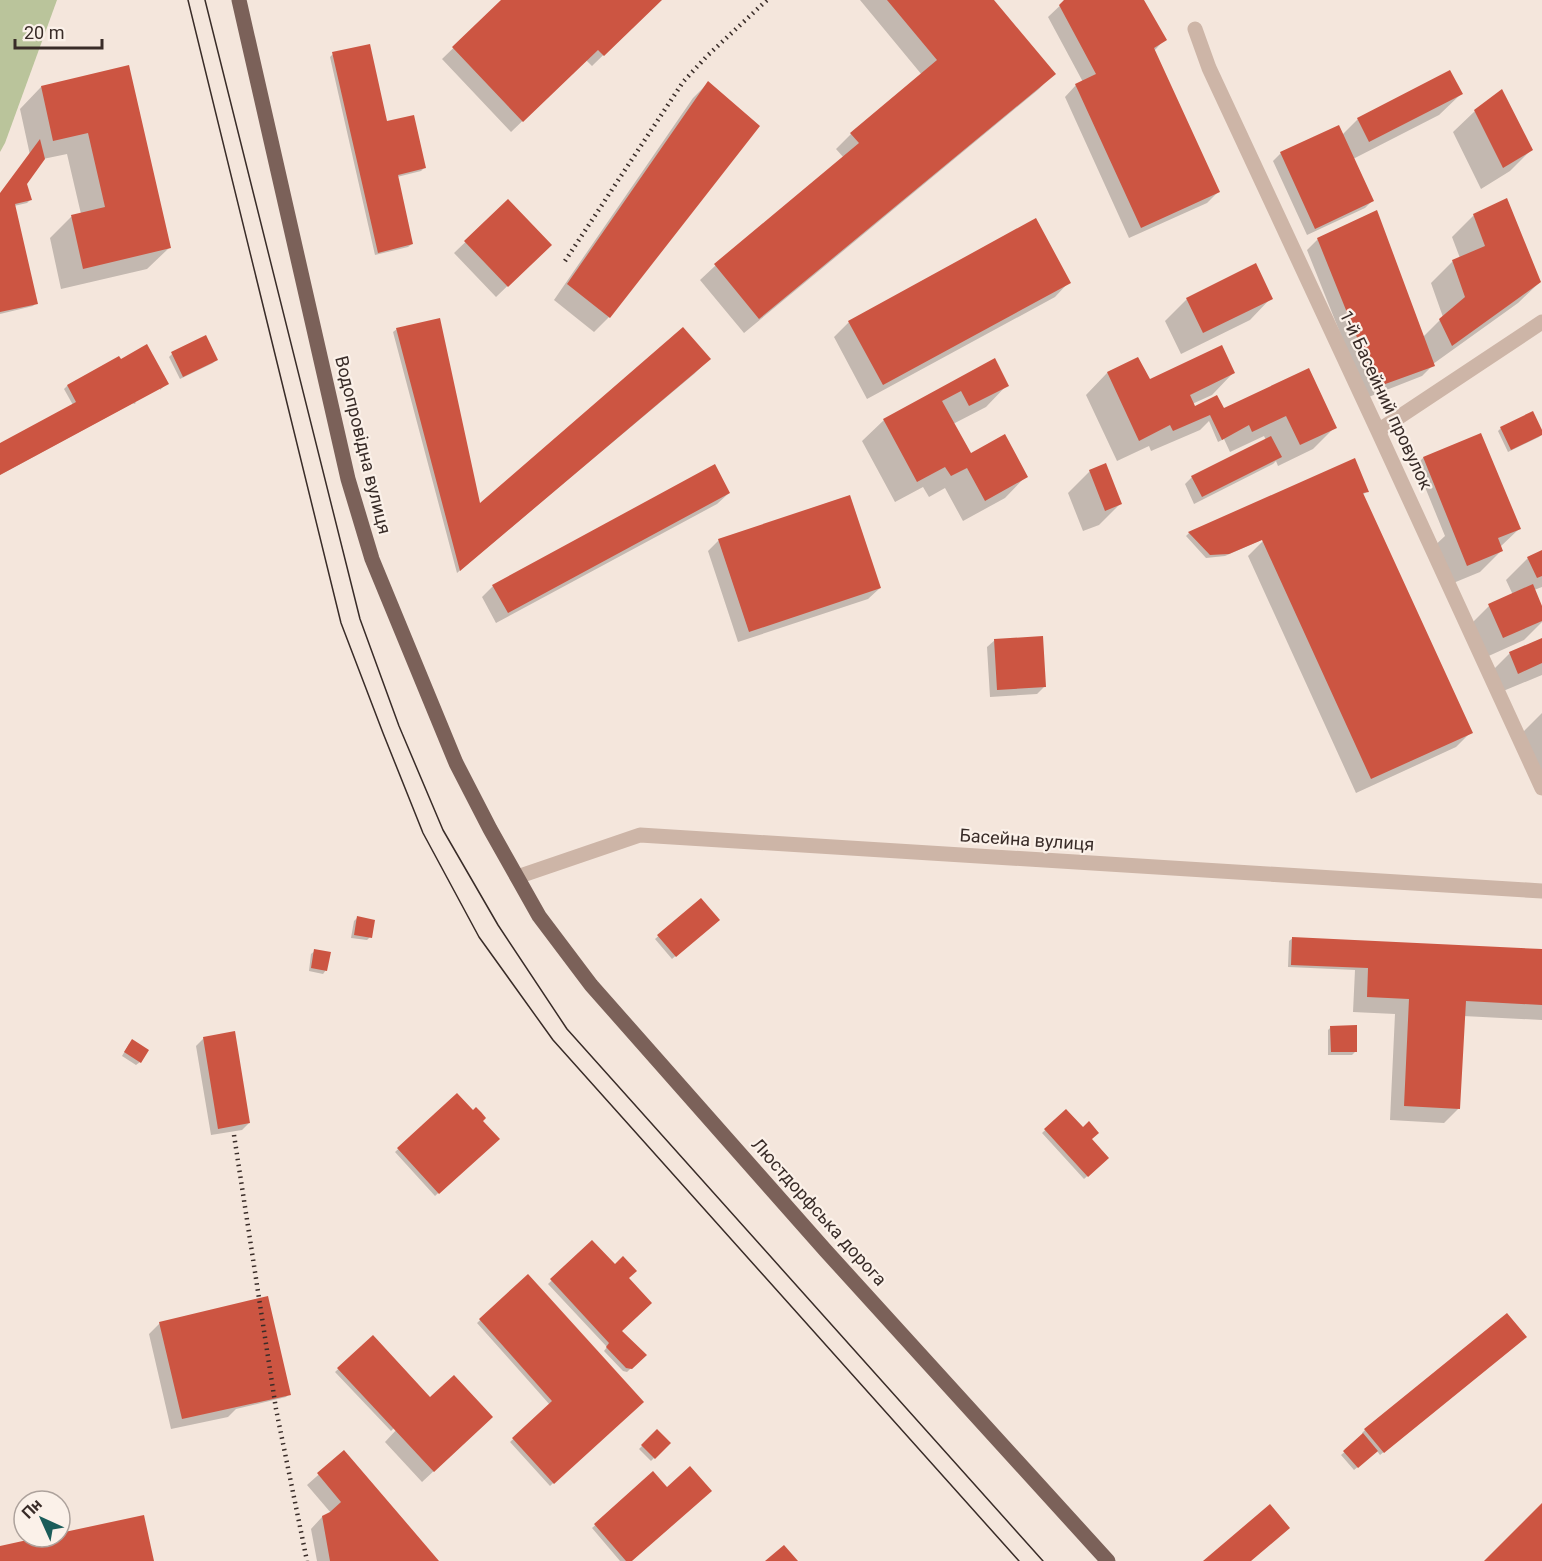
<svg xmlns="http://www.w3.org/2000/svg" width="1542" height="1561" font-family="Roboto,sans-serif">
  <style>
    .green { fill: #bac49b }
    .shadow { fill: #0003 }
    .building { fill: #cc5542 }
    .lines { fill: none; stroke-linecap: round; stroke-linejoin: round }
    .street { stroke: #cdb5a7; stroke-width: 15 }
    .primary { stroke: #7b6159; stroke-width: 15 }
    .tram { stroke: #392c28; stroke-width: 1.5 }
    .rail { stroke: #392c28; stroke-width: 4.5; stroke-dasharray: 1.5 4.5; stroke-linecap: butt }
    .labels { text-anchor: middle; stroke-width: 4.5; stroke-linejoin: round; paint-order: stroke }
    .street-label { font-size: 18px; fill: #392c28; stroke: #fbf1e9 }
  </style>
  <rect width="100%" height="100%" fill="#f4e6dc"/>
  <path class="green" d="M0 0H57L5 143 0 152Z"/>
  <path class="shadow" d="M503 0H660L592 66 586 60 511 132 442 59Z
    M860 0H992L1053 74 1039 89 744 333 700 280 715 266 844 158 836 149 851 134 922 75Z
    M1066 0H1143L1165 39 1154 51 1218 192 1207 203 1129 238 1065 97 1076 85 1083 82 1048 17Z
    M333 54 386 122 424 168 421 171 397 177 412 244 408 247 375 255 330 57Z
    M128 67 169 248 147 269 61 289 50 238 71 217 81 214 67 154 43 159 26 184 30 200 27 203 14 206 36 303 33 306 0 314V194L30 155 20 109 41 87Z
    M708 83 758 126 609 317 594 332 554 300 693 98Z
    M1461 94 1439 115 1353 159 1372 201 1365 208 1307 235 1273 161 1281 153 1342 135 1358 119Z
    M1475 111 1532 149 1510 171 1481 189 1453 132Z
    M508 201 550 245 496 297 454 253Z
    M1474 215 1540 282 1518 303 1433 364V365L1422 376 1366 398 1307 250 1318 239 1423 337 1443 317 1431 283 1453 261 1460 258 1452 237Z
    M1069 282 1055 297 867 399 834 337 849 322Z
    M1271 298 1250 320 1181 354 1165 321 1187 299Z
    M397 329 479 505 709 359 694 374 457 573 393 332Z
    M172 354 216 359 213 363 180 379 169 357Z
    M1138 359 1149 381 1233 373 1212 395 1192 404 1194 408 1217 413 1309 370 1335 427 1313 449 1278 466 1276 461 1273 464 1194 504 1185 484 1192 477 1266 440 1264 436 1230 452 1224 439 1218 442 1209 421 1200 430 1151 451 1149 446 1117 461 1086 395 1107 373Z
    M995 360 1007 385 986 407 953 424 970 455 1026 476 1005 498 963 521 945 488 929 497 923 487 895 502 862 441 884 420Z
    M167 383 160 390V386L134 401 136 403 160 391 134 404 133 403 0 475V445L73 405 64 389 67 386Z
    M1501 428 1542 433V434L1539 437 1508 452 1498 431Z
    M1480 435 1519 529 1500 547 1501 551 1480 572 1446 586 1430 550 1445 536 1416 465 1423 458Z
    M1090 471 1120 504 1099 525 1083 531 1068 493Z
    M1368 491 1362 495 1471 732 1456 747 1356 793 1248 556 1266 538 1225 556 1206 558 1186 536 1189 533Z
    M729 493 717 504 496 623 482 597 493 586Z
    M719 540 880 588 868 599 738 642 708 551Z
    M1542 552V587L1534 590 1542 610V622L1524 640 1482 659 1468 627 1489 606 1513 595 1506 580 1528 558Z
    M1542 639V675L1496 694 1488 675 1510 653Z
    M995 640 1044 687 1037 694 990 697 987 647Z
    M1542 713V788L1521 734Z
    M701 900 714 923 672 959 655 939Z
    M357 918 370 937 367 940 351 938 354 921Z
    M1293 938 1542 950V1020L1463 1016 1459 1108 1444 1123 1390 1120 1395 1014 1353 1012 1355 970 1288 967 1289 941Z
    M315 951 326 970 323 974 309 971 311 954Z
    M1331 1027 1356 1051 1352 1055H1328V1030Z
    M204 1038 249 1123 242 1130 211 1135 196 1046Z
    M129 1044 140 1062 136 1065 122 1056Z
    M457 1095 497 1139 435 1196 395 1152Z
    M1066 1111 1107 1158 1084 1179 1042 1133Z
    M592 1242 627 1278 620 1331 645 1355 627 1372 623 1371 604 1351 607 1347 548 1284Z
    M528 1276 642 1401 550 1486 510 1442 550 1405 477 1323Z
    M160 1323 289 1394 286 1397 236 1409 228 1417 171 1429 149 1334Z
    M373 1337 429 1399 480 1428 422 1482 385 1442 397 1429 395 1427 391 1431 335 1372Z
    M1522 1340 1380 1455 1377 1451 1354 1470 1341 1455 1364 1435 1362 1433 1365 1430Z
    M657 1431 669 1443 651 1461 639 1449Z
    M344 1452 437 1561H317L311 1529 322 1517 331 1513 307 1485Z
    M653 1474 631 1561H620L592 1528Z"/>
  <path class="building" d="M501 0H662L604 56 598 50 523 122 452 47Z
    M887 0H994L1056 74 759 319 714 264 859 143 850 133 937 60Z
    M1064 0H1144L1167 40 1154 48 1220 192 1141 228 1075 84 1096 74 1059 5Z
    M370 44 387 121 414 115 426 168 398 175 413 244 378 253 332 52Z
    M129 65 171 248 83 269 71 215 105 207 88 133 53 141 41 86Z
    M1450 70 1463 94 1369 142 1357 118Z
    M708 81 760 126 610 318 567 284Z
    M1502 89 1533 150 1503 168 1474 110Z
    M1339 125 1374 201 1315 229 1280 152Z
    M40 139 45 159 27 184 32 200 15 204 38 304 0 312V193Z
    M1507 198 1541 282 1452 346 1439 319 1465 297 1452 260 1485 246 1473 214Z
    M508 199 552 245 508 287 464 241Z
    M1377 210 1435 366 1377 387 1317 238Z
    M1036 218 1071 283 883 385 848 321Z
    M1256 263 1273 299 1203 333 1186 298Z
    M440 318 480 503 683 327 711 359 460 571 396 328Z
    M206 335 218 360 183 377 171 352Z
    M147 344 169 384 0 475V443L76 402 67 385 119 356 121 359Z
    M1222 345 1235 373 1190 395 1195 406 1217 395 1224 408 1309 368 1337 428 1300 445 1286 416 1252 432 1249 425 1222 440 1210 415 1173 431 1170 425 1139 441 1107 372 1138 357 1150 379Z
    M995 358 1009 386 969 406 961 391 942 401 971 453 1005 434 1028 477 985 501 967 468 951 476 945 467 917 482 883 419Z
    M1533 411 1542 430V435L1511 450 1500 427Z
    M1481 433 1521 529 1498 538 1503 551 1467 566 1423 457Z
    M1271 436 1282 457 1202 497 1191 476Z
    M1355 458 1369 492 1363 493 1473 733 1371 779 1262 540 1229 554 1210 555 1188 532Z
    M1106 463 1122 504 1105 511 1089 470Z
    M715 464 730 493 508 613 492 585Z
    M850 495 881 588 749 632 718 539Z
    M1542 550V576L1537 578 1527 557Z
    M1533 584 1542 606V621L1503 638 1488 604Z
    M1043 636 1046 687 997 690 994 639Z
    M1542 638V663L1518 674 1509 652Z
    M701 898 720 920 676 957 657 935Z
    M357 916 375 920 372 938 354 935Z
    M1292 937 1542 949V1005L1466 1001 1460 1109 1404 1106 1409 999 1367 997 1368 968 1291 965Z
    M314 949 331 952 327 971 311 968Z
    M1357 1025V1052H1331L1330 1026Z
    M235 1031 250 1123 218 1129 203 1037Z
    M132 1039 149 1050 141 1063 124 1052Z
    M457 1093 473 1110 476 1107 481 1112 486 1118 483 1121 500 1139 439 1194 397 1148Z
    M1066 1109 1083 1127 1089 1121 1099 1133 1092 1139 1109 1158 1088 1177 1044 1129Z
    M592 1240 615 1264 623 1256 637 1271 629 1278 652 1303 622 1331 647 1355 632 1369 626 1368 606 1347 609 1343 550 1279Z
    M528 1274 644 1402 554 1484 512 1438 552 1401 479 1319Z
    M268 1296 291 1395 182 1419 159 1322Z
    M1507 1313 1527 1337 1384 1453 1364 1429Z
    M373 1335 430 1397 454 1375 493 1417 434 1472 337 1368Z
    M657 1429 671 1443 655 1459 641 1445Z
    M1363 1433 1378 1451 1358 1468 1343 1451Z
    M344 1450 404 1520 439 1561H330L322 1516 330 1512 341 1502 317 1473Z
    M690 1466 712 1491 632 1561H626L594 1524 653 1471 667 1487Z
    M1542 1503V1561H1484Z
    M1270 1504 1290 1528 1251 1561H1203Z
    M144 1515 154 1561H0V1546L41 1537H60V1533Z
    M784 1545 798 1561H765Z"/>
  <g class="lines">
    <path class="street" d="M1195 29 1209 68 1378 431 1542 788
      M1378 431 1542 322
      M517 877 640 835 1542 891"/>
    <path class="primary" d="M239 0 348 479 372 559 456 763 490 829 539 916 591 985 826 1251 1108 1561"/>
    <path class="tram" d="M188 0 341 623 383 733 423 833 479 937 553 1040 1019 1561
      M205 0 360 619 399 726 443 830 498 925 567 1029 1043 1561"/>
    <path class="rail" d="M565 261 683 82 707 56 767 0
      M234 1135 276 1409 307 1561"/>
  </g>
  <g class="labels">
    <g class="street-label">
      <text transform="translate(1386 400) rotate(65)" y="6">1-й Басейний провулок</text>
      <text transform="translate(363 445) rotate(76)" y="6">Водопровідна вулиця</text>
      <text transform="translate(1027 840) rotate(4)" y="6">Басейна вулиця</text>
      <text transform="translate(819 1212) rotate(48)" y="6">Люстдорфська дорога</text>
    </g>
  </g>
  <g transform="translate(42 1519) rotate(315)"><circle r="28" fill="#fbf1e9" stroke="#ada29c" stroke-width="1.5"/>
  <path d="M0-4.5L10 22L0 15L-10 22Z" fill="#1b5d5a"/>
  <text y="-9" font-size="16" font-weight="bold" text-anchor="middle" fill="#392c28">Пн</text>
  </g>
  <path d="M15 39v9h87v-9" fill="none" stroke="#392c28" stroke-width="3"/>
  <text x="24" y="39" font-size="18" fill="#392c28" stroke="#fbf1e9" stroke-width="4.5" paint-order="stroke">20 m</text>
</svg>
